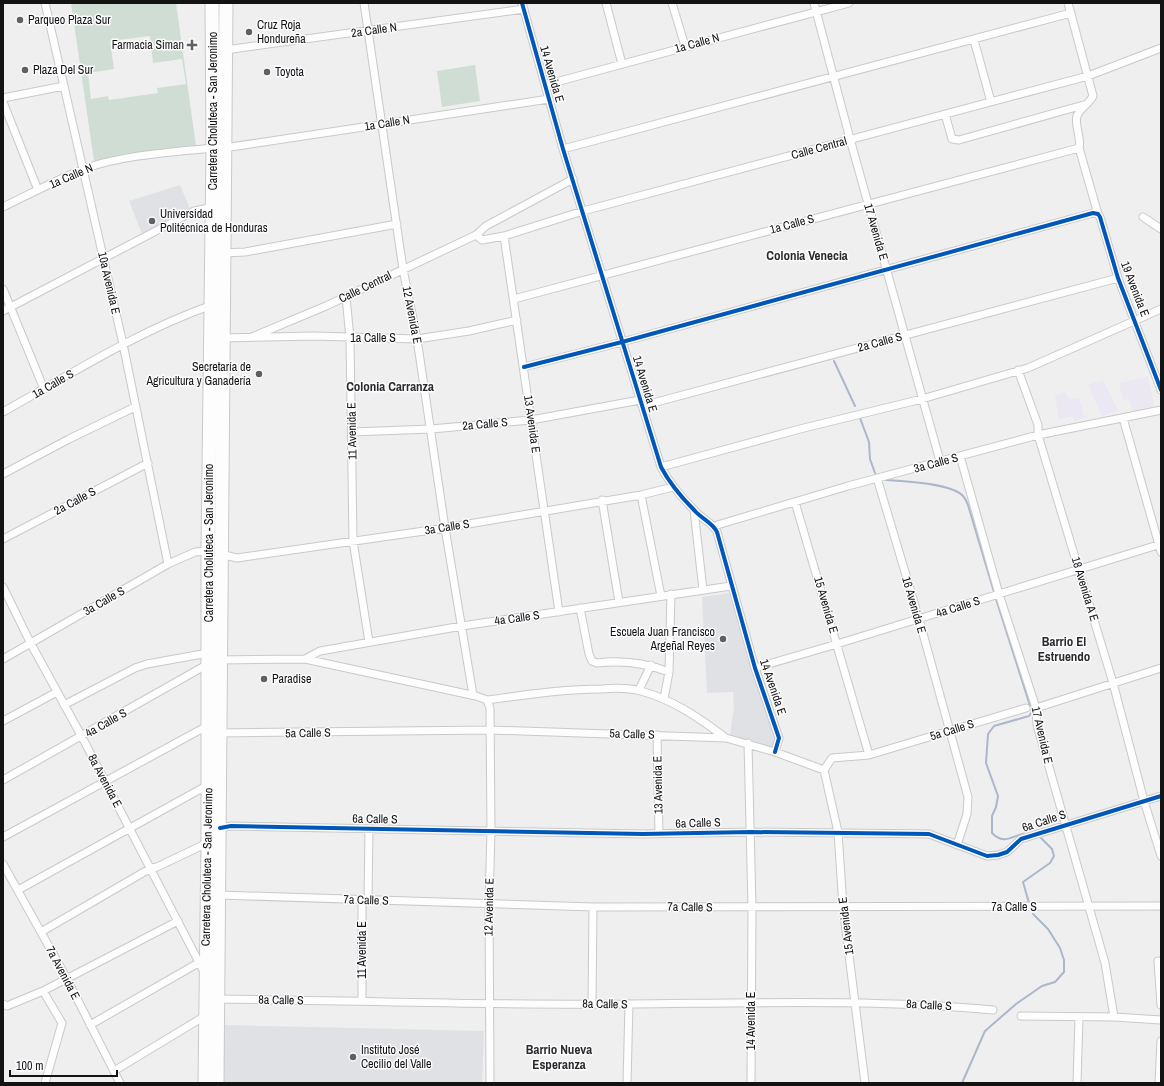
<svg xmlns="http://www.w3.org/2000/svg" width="1164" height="1086" font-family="'Archivo Narrow',sans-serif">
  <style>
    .industrial { fill: #ebe7f3 }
    .built { fill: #e0e1e5 }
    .green { fill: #cfddd5; fill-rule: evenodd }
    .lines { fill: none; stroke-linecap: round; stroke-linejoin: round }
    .stream { stroke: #acb7ca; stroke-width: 2 }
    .street-casing { stroke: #c9c9c9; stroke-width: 9 }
    .highway-casing { stroke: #c9c9c9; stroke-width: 15 }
    .street { stroke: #fdfdfd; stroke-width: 7 }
    .highway { stroke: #fdfdfd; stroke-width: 13 }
    .cycleway-casing { stroke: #fcfcfe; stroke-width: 6 }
    .cycleway { stroke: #0057b8; stroke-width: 4 }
    .poi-dot { fill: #606061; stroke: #fcfcfe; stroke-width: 1.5 }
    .labels { text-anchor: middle; stroke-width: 3; stroke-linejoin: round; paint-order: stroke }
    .poi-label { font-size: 12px; fill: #131314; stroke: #fcfcfe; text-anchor: start }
    .street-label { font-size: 12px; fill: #131314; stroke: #fcfcfe }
    .neighbourhood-label { font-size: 13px; font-weight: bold; fill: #2b2b2d; stroke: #fcfcfe }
  </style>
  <rect width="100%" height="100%" fill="#efefef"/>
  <path class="industrial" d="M1148 377 1154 406 1132 411 1129 399 1123 400 1119 383Z
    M1103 380 1118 411 1102 416 1088 385Z
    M1065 391 1069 399 1079 398 1084 417 1075 421 1072 416 1059 419 1055 396Z"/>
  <path class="built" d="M180 185 190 209 142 234 129 201Z
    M729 593 754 680 776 736 772 747 730 735 734 707 733 692 707 693 702 597Z
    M223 1025 484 1031 482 1083H223Z"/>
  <path class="green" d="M71 3H176L196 146 94 161ZM150 36 153 63 182 59 186 84 157 88 158 93 109 100 108 96 91 99 88 73 114 69 110 41Z
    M475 65 480 101 442 107 437 71Z"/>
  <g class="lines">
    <path class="stream" d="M834 361 855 406
      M860 418 869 442 870 459 875 473
      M886 480C903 481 952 483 963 496 965 498 967 502 968 505L994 592
      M996 599 1032 712 1029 716 994 726 988 734 986 763 998 796 996 807 992 816V833C1006 847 1013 833 1030 833
      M1029 903 1023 882 1050 863 1054 856 1052 849 1041 838
      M962 1083 985 1031 1016 1004 1042 986 1055 982 1064 972V960L1060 948 1048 929 1033 914"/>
    <g class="street-casing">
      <path id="street" d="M45 3 123 344 168 564
        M364 3 403 269 417 339 445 528 473 695
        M522 3 563 149 661 467C670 484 682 498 695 511 702 519 713 523 717 532L755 668 779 738 775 752
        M606 3 622 64
        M672 3 685 46
        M814 3 850 139 940 461
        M974 40 991 102
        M225 50 524 9
        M545 85 849 3
        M3 98 64 86
        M3 102 38 190
        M945 114 952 139 959 140 1087 104
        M224 148 549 99
        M1079 148 1098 214
        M563 149 1071 13
        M3 207C30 194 56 180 84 169 121 155 173 152 213 148
        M1143 217 1161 229
        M476 235 482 240 504 236 583 211 1088 76 1161 48
        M504 236 559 612
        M223 253 245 252 397 224
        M3 289 44 389
        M346 297 350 338 353 541 369 642
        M514 299 1079 148C1082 137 1074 127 1077 116 1080 108 1089 104 1093 96L1068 3
        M3 311 194 211 214 207
        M252 337 326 306 476 235 486 226 573 179
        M222 338 314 336 417 339 469 331 517 320
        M524 367 622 342 1093 213 1098 214 1100 217 1118 278 1161 390
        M1018 370 1038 425V435L1113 683 1144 801 1161 856
        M642 406 1118 278
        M3 412C71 374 138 331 212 305
        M1123 418 1161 552
        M352 432 431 429 531 420 640 400
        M960 456 999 594 1036 708 1037 725 1105 963 1114 1017
        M661 467 800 429 922 399 1028 368 1161 309
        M3 474 69 439 135 407
        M877 478 919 619 968 797 967 814 957 845
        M641 495 661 596
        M602 500 619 602
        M795 502 869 755
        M694 510 703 590
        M714 526 848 486 1038 435 1161 410
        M3 539 148 463
        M220 554 237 558 445 528 641 495 673 487
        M3 587 31 644 82 737 203 970
        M580 608 589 654 592 661 597 663C622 660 646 663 669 672
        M3 659 168 564 195 552 210 551
        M305 659 476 696 487 700 490 708 491 831 489 903 490 1083
        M219 660 305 659 320 651 462 626 731 586
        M755 668 837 644 1161 544
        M639 690 651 665
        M664 699 669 672 671 594
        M487 700C525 695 563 689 602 689 614 688 629 688 641 691 674 700 699 718 726 738
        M64 705 135 668 147 664 208 653
        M1036 708 1161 668
        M3 721 57 692
        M219 733 491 730 726 738 775 752 824 770
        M657 735 659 834
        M748 743 752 907 751 1083
        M824 770 838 832 843 907 865 1083
        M824 770 832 758 869 755 1026 708
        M3 780 208 664
        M220 828 231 826 643 834 751 832 929 834 987 856 998 855 1007 852 1021 839 1161 796
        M3 837 209 725
        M3 864 67 979 120 1083
        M18 890 208 785
        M219 895 593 907 1161 906
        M362 900V1001
        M368 900 369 829
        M41 932 151 868 157 867 201 846 209 840
        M1158 961 1161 1005
        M43 991 62 1023 45 1083
        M218 999C355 1000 493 1006 631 1004 751 1003 872 999 993 1010
        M3 1004 7 1006 43 991 178 921
        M592 1004 593 907
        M1021 1016 1114 1017 1161 1020
        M90 1025 200 962
        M114 1071 205 1016
        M627 1083 629 1004
        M1077 1083 1079 1017
        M1159 1083 1161 1041"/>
    </g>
    <g class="highway-casing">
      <path id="highway" d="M205 1083 208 840V550L213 148 212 3
        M217 1083 226 3"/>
    </g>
    <use href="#street" class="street"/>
    <use href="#highway" class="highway"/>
    <g class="cycleway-casing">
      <path id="cycleway" d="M522 3 563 149 661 467C670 484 682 498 695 511 702 519 713 523 717 532L755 668 779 738 775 752
        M524 367 622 342 1093 213 1098 214 1100 217 1118 278 1161 390
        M220 828 231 826 643 834 751 832 929 834 987 856 998 855 1007 852 1021 839 1161 796"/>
    </g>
    <use href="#cycleway" class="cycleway"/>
  </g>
  <g class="poi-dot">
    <circle cx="20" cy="20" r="4"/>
    <circle cx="249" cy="32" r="4"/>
    <path d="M190 39h4v4h4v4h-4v4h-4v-4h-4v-4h4z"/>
    <circle cx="25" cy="70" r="4"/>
    <circle cx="267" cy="72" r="4"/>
    <circle cx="152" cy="221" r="4"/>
    <circle cx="259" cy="374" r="4"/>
    <circle cx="723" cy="639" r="4"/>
    <circle cx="264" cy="679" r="4"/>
    <circle cx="353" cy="1057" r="4"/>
  </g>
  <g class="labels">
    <g class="poi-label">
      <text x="28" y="24">Parqueo Plaza Sur</text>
      <text x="257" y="29">Cruz Roja<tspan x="257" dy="14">Hondureña</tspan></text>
      <text x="184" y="49" text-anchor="end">Farmacia Siman</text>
      <text x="33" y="74">Plaza Del Sur</text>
      <text x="275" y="76">Toyota</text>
      <text x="160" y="218">Universidad<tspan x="160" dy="14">Politécnica de Honduras</tspan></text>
      <text x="251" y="371" text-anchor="end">Secretaría de<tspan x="251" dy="14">Agricultura y Ganadería</tspan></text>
      <text x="715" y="636" text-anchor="end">Escuela Juan Francisco<tspan x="715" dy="14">Argeñal Reyes</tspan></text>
      <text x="272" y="683">Paradise</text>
      <text x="361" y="1054">Instituto José<tspan x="361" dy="14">Cecilio del Valle</tspan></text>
    </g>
    <g class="street-label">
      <text transform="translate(374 30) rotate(-8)" y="4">2a Calle N</text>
      <text transform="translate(697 43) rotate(-15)" y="4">1a Calle N</text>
      <text transform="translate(552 74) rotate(74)" y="4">14 Avenida E</text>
      <text transform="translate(213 111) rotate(-90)" y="4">Carretera Choluteca - San Jeronimo</text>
      <text transform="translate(387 123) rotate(-9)" y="4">1a Calle N</text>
      <text transform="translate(819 148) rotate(-15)" y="4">Calle Central</text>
      <text transform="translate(71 176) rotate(-23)" y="4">1a Calle N</text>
      <text transform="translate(792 224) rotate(-15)" y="4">1a Calle S</text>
      <text transform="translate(876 232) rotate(74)" y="4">17 Avenida E</text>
      <text transform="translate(109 283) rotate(77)" y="4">10a Avenida E</text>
      <text transform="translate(365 287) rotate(-26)" y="4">Calle Central</text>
      <text transform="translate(1135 289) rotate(69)" y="4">19 Avenida E</text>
      <text transform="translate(412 315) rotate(79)" y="4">12 Avenida E</text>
      <text x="373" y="342">1a Calle S</text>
      <text transform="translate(880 342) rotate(-15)" y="4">2a Calle S</text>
      <text transform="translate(53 384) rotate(-30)" y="4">1a Calle S</text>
      <text transform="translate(645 384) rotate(73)" y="4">14 Avenida E</text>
      <text transform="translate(485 424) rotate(-5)" y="4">2a Calle S</text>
      <text transform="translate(532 424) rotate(82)" y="4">13 Avenida E</text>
      <text transform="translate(352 431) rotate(-91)" y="4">11 Avenida E</text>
      <text transform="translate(936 463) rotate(-15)" y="4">3a Calle S</text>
      <text transform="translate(75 501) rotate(-28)" y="4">2a Calle S</text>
      <text transform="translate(447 527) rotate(-9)" y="4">3a Calle S</text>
      <text transform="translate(209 543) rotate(-90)" y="4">Carretera Choluteca - San Jeronimo</text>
      <text transform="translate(1085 589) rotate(73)" y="4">18 Avenida A E</text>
      <text transform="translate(104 601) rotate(-30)" y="4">3a Calle S</text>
      <text transform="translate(826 605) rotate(74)" y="4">15 Avenida E</text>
      <text transform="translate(914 605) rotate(74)" y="4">16 Avenida E</text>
      <text transform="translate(958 607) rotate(-17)" y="4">4a Calle S</text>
      <text transform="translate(517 618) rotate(-8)" y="4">4a Calle S</text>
      <text transform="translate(773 687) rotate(71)" y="4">14 Avenida E</text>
      <text transform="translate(106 723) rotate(-30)" y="4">4a Calle S</text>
      <text transform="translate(952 730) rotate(-17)" y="4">5a Calle S</text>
      <text transform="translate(308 733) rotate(-1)" y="4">5a Calle S</text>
      <text transform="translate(632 734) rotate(2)" y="4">5a Calle S</text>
      <text transform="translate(1042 735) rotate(77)" y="4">17 Avenida E</text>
      <text transform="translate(105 781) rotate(62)" y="4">8a Avenida E</text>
      <text transform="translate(658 785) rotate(-91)" y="4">13 Avenida E</text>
      <text transform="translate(375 819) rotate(1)" y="4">6a Calle S</text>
      <text transform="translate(1044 821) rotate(-18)" y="4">6a Calle S</text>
      <text transform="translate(698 823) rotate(-2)" y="4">6a Calle S</text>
      <text transform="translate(207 867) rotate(-89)" y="4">Carretera Choluteca - San Jeronimo</text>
      <text transform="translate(366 900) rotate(2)" y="4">7a Calle S</text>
      <text transform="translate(489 907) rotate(-89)" y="4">12 Avenida E</text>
      <text transform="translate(690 907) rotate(1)" y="4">7a Calle S</text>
      <text x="1014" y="911">7a Calle S</text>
      <text transform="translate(846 926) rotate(-97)" y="4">15 Avenida E</text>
      <text transform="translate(362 950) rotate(-90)" y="4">11 Avenida E</text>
      <text transform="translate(63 973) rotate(62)" y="4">7a Avenida E</text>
      <text transform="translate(281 1000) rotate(1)" y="4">8a Calle S</text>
      <text transform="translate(605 1004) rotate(1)" y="4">8a Calle S</text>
      <text transform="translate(929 1005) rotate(3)" y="4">8a Calle S</text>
      <text transform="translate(751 1021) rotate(-90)" y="4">14 Avenida E</text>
    </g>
    <g class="neighbourhood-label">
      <text x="807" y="260">Colonia Venecia</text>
      <text x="390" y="391">Colonia Carranza</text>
      <text x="1064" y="646">Barrio El<tspan x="1064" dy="15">Estruendo</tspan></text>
      <text x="559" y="1054">Barrio Nueva<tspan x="559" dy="15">Esperanza</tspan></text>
    </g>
  </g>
  <rect width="1164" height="1086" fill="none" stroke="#131314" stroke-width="8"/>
  <path d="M10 1070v6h107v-6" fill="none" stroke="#131314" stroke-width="2"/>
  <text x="16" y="1070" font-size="12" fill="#131314" stroke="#fcfcfe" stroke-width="3" paint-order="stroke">100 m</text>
</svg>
